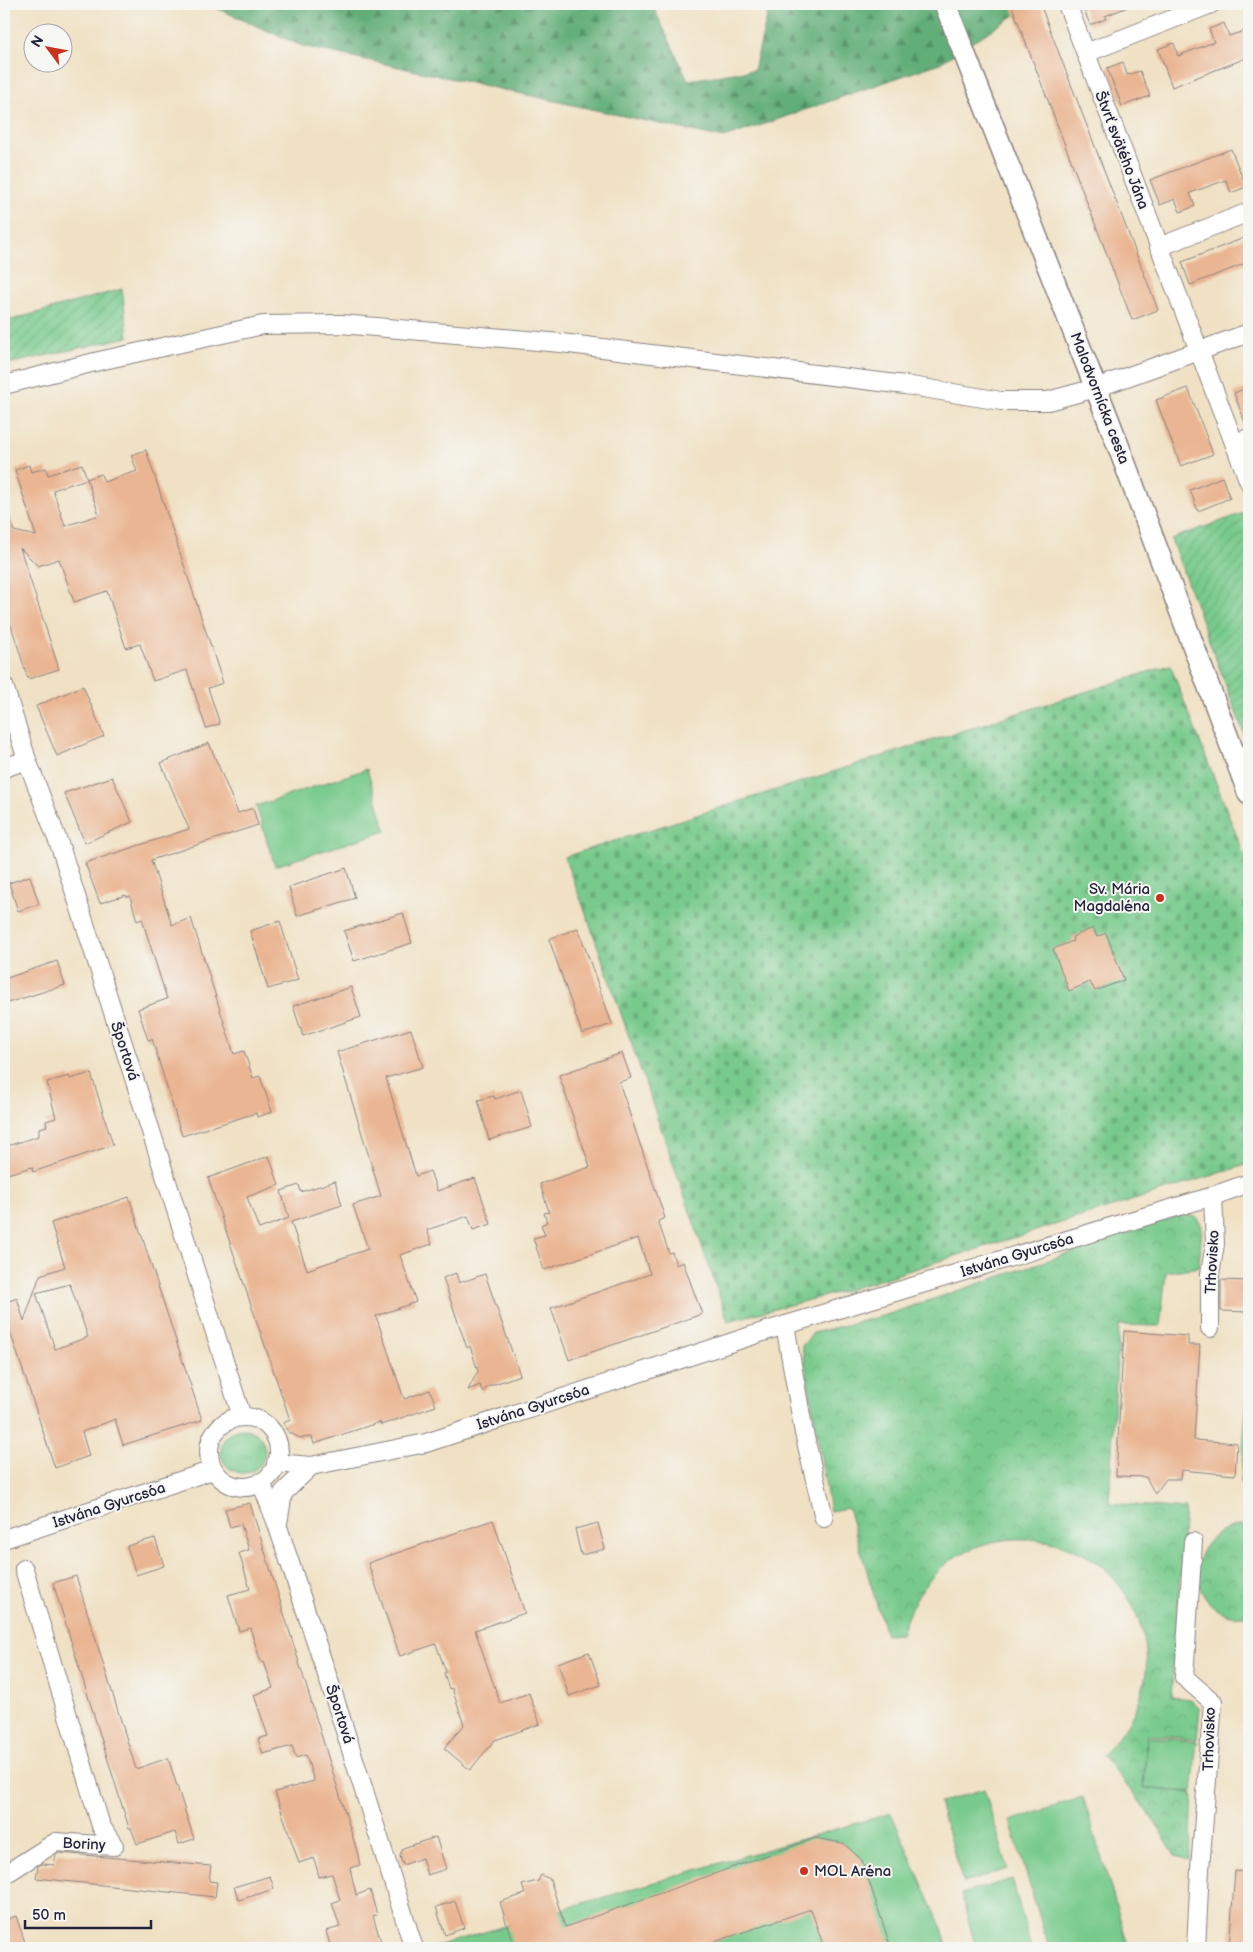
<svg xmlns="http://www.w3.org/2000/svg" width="1253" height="1952" font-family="'Balsamiq Sans',sans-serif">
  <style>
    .grass { fill: url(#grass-tufts); stroke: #4d7664 }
    .forest { fill: url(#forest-firs); stroke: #42685a }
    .cemetery { fill: url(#cemetery-stones); stroke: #4d7664 }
    .park { fill: url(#park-crowns); stroke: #4d7664 }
    .garden { fill: url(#garden-furrows); stroke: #4d7664 }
    .pitch { fill: #78ca8c; stroke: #4d7664 }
    .building { fill: #eab592; fill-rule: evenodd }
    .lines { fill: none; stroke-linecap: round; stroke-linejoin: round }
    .minor-casing { stroke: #898280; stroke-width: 20 }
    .tertiary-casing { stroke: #898280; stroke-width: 24 }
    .minor { stroke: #fff; stroke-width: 18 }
    .tertiary { stroke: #fff; stroke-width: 21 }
    .poi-dot { fill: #c8321e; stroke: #f6f6f2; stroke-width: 2 }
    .labels { text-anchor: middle; stroke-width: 4; stroke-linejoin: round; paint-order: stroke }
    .street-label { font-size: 15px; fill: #22223b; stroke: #f6f6f2 }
    .poi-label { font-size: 15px; fill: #22223b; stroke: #f6f6f2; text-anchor: end }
  </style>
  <defs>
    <pattern id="grass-tufts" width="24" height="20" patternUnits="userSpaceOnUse" patternTransform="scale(1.25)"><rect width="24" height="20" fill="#78ca8c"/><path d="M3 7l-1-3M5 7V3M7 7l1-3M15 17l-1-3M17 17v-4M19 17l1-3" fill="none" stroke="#68ad7a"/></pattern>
    <pattern id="forest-firs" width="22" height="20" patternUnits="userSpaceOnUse" patternTransform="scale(1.25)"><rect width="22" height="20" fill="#62ae78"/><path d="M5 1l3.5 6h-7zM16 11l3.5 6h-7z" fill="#508d64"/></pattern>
    <pattern id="cemetery-stones" width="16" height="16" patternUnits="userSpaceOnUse" patternTransform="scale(1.25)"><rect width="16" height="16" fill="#78ca8c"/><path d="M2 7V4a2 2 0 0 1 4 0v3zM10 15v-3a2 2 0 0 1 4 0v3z" fill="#68ad7a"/></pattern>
    <pattern id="park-crowns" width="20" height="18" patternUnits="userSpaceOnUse" patternTransform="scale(1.25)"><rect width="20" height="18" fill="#78ca8c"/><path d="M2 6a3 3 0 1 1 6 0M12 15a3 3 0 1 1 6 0" fill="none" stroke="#68ad7a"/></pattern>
    <pattern id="garden-furrows" width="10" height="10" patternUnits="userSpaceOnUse" patternTransform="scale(1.25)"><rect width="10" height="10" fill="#78ca8c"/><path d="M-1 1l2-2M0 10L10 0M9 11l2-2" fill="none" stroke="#68ad7a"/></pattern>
  </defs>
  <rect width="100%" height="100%" fill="#f6f6f2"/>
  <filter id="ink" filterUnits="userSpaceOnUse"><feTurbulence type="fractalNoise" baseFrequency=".02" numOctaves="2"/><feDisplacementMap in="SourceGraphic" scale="10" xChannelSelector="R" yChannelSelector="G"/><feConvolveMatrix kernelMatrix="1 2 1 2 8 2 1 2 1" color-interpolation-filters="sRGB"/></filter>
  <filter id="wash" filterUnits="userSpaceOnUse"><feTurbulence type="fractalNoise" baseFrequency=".0096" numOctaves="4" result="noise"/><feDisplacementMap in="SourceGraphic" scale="20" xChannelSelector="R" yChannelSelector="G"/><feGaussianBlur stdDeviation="1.12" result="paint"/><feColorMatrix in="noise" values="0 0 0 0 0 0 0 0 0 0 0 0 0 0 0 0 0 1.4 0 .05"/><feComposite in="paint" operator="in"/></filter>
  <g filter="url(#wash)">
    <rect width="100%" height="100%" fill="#f0e1c4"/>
    <path class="grass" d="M221 1451a22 22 0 1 1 44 0a22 22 0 1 1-44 0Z"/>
    <path class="forest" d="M207 4H652L688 80 754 70 770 4H1032L940 63 724 138 302 46Z"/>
    <path class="cemetery" d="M1170 665 1249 867V1164L844 1291 728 1321 586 913 564 857Z"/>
    <path class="park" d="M1184 1214 1197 1218 1202 1226 1199 1267 1166 1272 1160 1326 1119 1325 1109 1503 1185 1509 1171 1697 1191 1699 1200 1708 1197 1739 1147 1735 1143 1788 1193 1793 1190 1860 1176 1856 1148 1812 1102 1755C1121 1737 1137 1713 1143 1688 1157 1637 1127 1576 1081 1553 1034 1529 971 1535 934 1575 918 1591 908 1613 901 1634L886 1635 848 1508 830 1511 802 1346 813 1333 886 1315Z
      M1238 1525 1249 1526V1616C1191 1622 1174 1542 1238 1525Z"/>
    <path class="garden" d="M122 289 128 337 4 365V322Z
      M1249 511V747L1171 539Z"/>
    <path class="pitch" d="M367 769 386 831 275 866 256 806Z
      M1249 1359V1484L1241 1483Z
      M1147 1737 1197 1741 1192 1792 1144 1788Z
      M984 1789 1008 1869 963 1883 939 1803Z
      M1083 1797 1129 1948H1049L1010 1821Z
      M891 1813 942 1929 948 1948H430Z
      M1012 1879 1031 1948H976L961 1894Z"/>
    <g id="blocks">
      <path class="building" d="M1011 4H1040L1158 310 1132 320Z
        M1082 4H1133V5L1105 16 1106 19 1090 25Z
        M1224 23 1229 36 1244 31 1249 44V57L1172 87 1158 49 1174 43 1178 56 1214 42 1209 29Z
        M1123 62 1127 75 1140 71 1150 96 1122 106 1107 68Z
        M1231 149 1246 187 1231 193 1226 180 1190 193 1195 206 1180 212 1175 199 1160 205 1150 180Z
        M1249 236V262L1190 285 1182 262Z
        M1249 387V428H1247L1234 393Z
        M1188 388 1213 454 1181 466 1156 400Z
        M146 450 223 683 208 688 220 724 206 728 187 670 153 681 140 644 126 648 107 591 74 602 59 559 38 566 20 548 59 669 28 679 4 603V509L6 508 14 531 36 536 15 470 29 465 31 472 46 468 48 475 82 464 87 479 101 474 104 482 137 471 131 455ZM87 479 99 515 65 526 53 490Z
        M1222 477 1230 498 1198 511 1190 490Z
        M83 686 104 736 57 756 36 706Z
        M209 743 238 813 253 808 258 825 151 860 172 925 191 918 234 1054 244 1051 253 1078 260 1076 272 1112 257 1117 256 1113 182 1136 152 1039 148 1040 138 1009 167 999 142 919 137 921 130 896 127 897 126 895 100 903 85 863 189 829 161 763Z
        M112 777 132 822 85 843 64 793Z
        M346 868 355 898 297 916 289 887Z
        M30 876 39 904 18 911 9 883Z
        M403 913 412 943 354 961 344 931Z
        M280 921 298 980 268 989 250 931Z
        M578 928 612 1024 582 1034 549 939Z
        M1093 928 1097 937 1106 933 1124 980 1095 991 1090 982 1069 991 1053 949 1073 941 1072 937Z
        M57 961 65 985 4 1004V979Z
        M351 987 361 1017 303 1036 293 1006Z
        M411 1029 423 1067 386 1078 416 1176 430 1171 437 1191 475 1178 491 1224 473 1230 468 1216 427 1230 432 1244 400 1255 416 1302 376 1316 404 1399 430 1390 436 1406 381 1425 380 1422 314 1444 312 1437 300 1438 290 1433 283 1423 290 1420 285 1405 208 1178 269 1156 279 1185 247 1197 259 1229 289 1218 281 1191 299 1185 301 1192 335 1181 342 1205 291 1222 307 1270 368 1249 353 1205 381 1196 337 1052Z
        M622 1053 631 1078 619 1082 665 1218 658 1221 669 1253 672 1252 676 1265 683 1262 702 1314 569 1360 551 1308 650 1274 638 1238 544 1270 533 1238 545 1235 541 1225 547 1222 544 1213 549 1212 540 1184 590 1167 559 1075Z
        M91 1073 113 1145 33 1172 32 1167 4 1175V1147L39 1136V1128L47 1126 46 1121 56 1118 47 1082 69 1076 70 1079Z
        M521 1090 532 1127 489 1140 478 1100 494 1096 495 1099Z
        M129 1197 202 1420 123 1445 115 1419 82 1432 89 1456 55 1468 4 1313V1303L17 1298 24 1321 40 1275 65 1267 51 1223ZM70 1284 88 1337 55 1349 36 1293Z
        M456 1273 459 1283 485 1274 520 1375 489 1386 482 1392 480 1385 468 1390 478 1371 470 1346 467 1348 443 1278Z
        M1221 1280 1249 1281V1312L1221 1311Z
        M1124 1331 1188 1336V1345H1200L1194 1440 1237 1443 1235 1475 1181 1470 1180 1479H1166L1155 1494 1146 1477 1116 1476Z
        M250 1503 357 1851 360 1865 350 1868 356 1895 370 1890 377 1915 373 1916 383 1948H331L326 1931 340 1927 332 1903 340 1900 332 1874 319 1877 314 1858 299 1863 275 1792 314 1781 306 1755 296 1758 292 1746 263 1754 258 1739 268 1736 254 1695 273 1688 264 1662H261L250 1628 239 1631 228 1595 250 1589 239 1553 249 1550 241 1524 230 1527 225 1509Z
        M493 1520 525 1613 475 1630 500 1703 529 1693 540 1724 495 1740 470 1770 444 1748 464 1725 452 1688 449 1689 444 1673 446 1672 436 1644 400 1656 368 1563Z
        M598 1523 605 1549 581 1555 575 1529Z
        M155 1538 164 1566 136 1575 127 1546Z
        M76 1576 136 1769 168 1758 194 1839 179 1844 175 1832 137 1844 131 1828H129L53 1583Z
        M589 1652 601 1685 569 1696 558 1663Z
        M436 1837 446 1869 427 1875 422 1858 403 1865 400 1856 403 1848Z
        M815 1838 843 1843 862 1860 891 1948H824L811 1909 697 1948H514L500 1902 525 1894 522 1885 538 1881 541 1875 550 1879 565 1927Z
        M59 1853 211 1866 209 1881 217 1882 215 1897 36 1878 38 1866 42 1864 54 1865 56 1855Z
        M1235 1871 1249 1872V1948H1229Z
        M270 1876 274 1889 239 1900 234 1887Z
        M455 1901 464 1928 445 1935 436 1907Z
        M16 1916 27 1948H4V1920Z"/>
    </g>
  </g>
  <g filter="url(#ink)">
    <use href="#blocks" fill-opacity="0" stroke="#898280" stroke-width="1"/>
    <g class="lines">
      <g class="minor-casing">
        <path id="minor" d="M1067 4 1249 482
          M1086 53 1211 4
          M1159 247 1249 212
          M4 385 99 361 263 325 341 324 561 343 905 385 1001 401H1048L1096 388 1249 333
          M1235 443 1249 438
          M4 686 27 760 61 849 242 1417
          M4 768 27 760
          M785 1325 804 1433 824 1518
          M1210 1328V1274L1215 1244 1213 1196
          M209 1452a35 35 0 1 1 70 0a35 35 0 1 1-70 0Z
          M276 1463 311 1466 426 1443 766 1331 1213 1196 1249 1183
          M261 1482 277 1524 332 1690 414 1948
          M278 1523 283 1493 311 1466
          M4 1539 213 1470
          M1193 1542 1184 1677 1213 1702 1200 1869 1196 1948
          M24 1569 101 1826 114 1846
          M4 1875 56 1842 114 1846"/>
      </g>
      <g class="tertiary-casing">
        <path id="tertiary" d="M945 4 1110 424 1249 794"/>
      </g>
      <use href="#minor" class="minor"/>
      <use href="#tertiary" class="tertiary"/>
    </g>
  </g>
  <g class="poi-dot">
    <circle cx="1160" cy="898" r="5"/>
    <circle cx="804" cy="1871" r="5"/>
  </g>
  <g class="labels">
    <g class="street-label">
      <text transform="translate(1122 150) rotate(69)" y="5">Štvrť svätého Jána</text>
      <text transform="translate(1100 398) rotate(69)" y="5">Malodvornícka cesta</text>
      <text transform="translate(125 1051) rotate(72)" y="5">Športová</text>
      <text transform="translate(1017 1255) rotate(-17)" y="5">Istvána Gyurcsóa</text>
      <text transform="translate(1212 1262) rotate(-87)" y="5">Trhovisko</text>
      <text transform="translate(533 1407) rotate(-18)" y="5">Istvána Gyurcsóa</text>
      <text transform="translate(109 1505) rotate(-18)" y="5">Istvána Gyurcsóa</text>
      <text transform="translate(340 1714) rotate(72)" y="5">Športová</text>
      <text transform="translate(1209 1739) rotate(-88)" y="5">Trhovisko</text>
      <text transform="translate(84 1844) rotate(3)" y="5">Boriny</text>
    </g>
    <g class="poi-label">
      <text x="1150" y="894">Sv. Mária<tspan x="1150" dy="17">Magdaléna</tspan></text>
      <text x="814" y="1876" text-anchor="start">MOL Aréna</text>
    </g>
  </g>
  <rect width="1253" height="1952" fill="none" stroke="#f6f6f2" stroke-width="20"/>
  <g transform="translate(48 48) rotate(302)"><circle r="24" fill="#f6f6f2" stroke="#a1a1a9"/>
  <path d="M0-4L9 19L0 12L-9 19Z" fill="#c8321e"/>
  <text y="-8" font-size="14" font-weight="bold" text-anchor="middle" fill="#22223b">N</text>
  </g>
  <path d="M25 1920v8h126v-8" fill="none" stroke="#22223b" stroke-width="2.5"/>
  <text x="32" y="1920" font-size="15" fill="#22223b" stroke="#f6f6f2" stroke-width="4" paint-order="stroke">50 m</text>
</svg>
